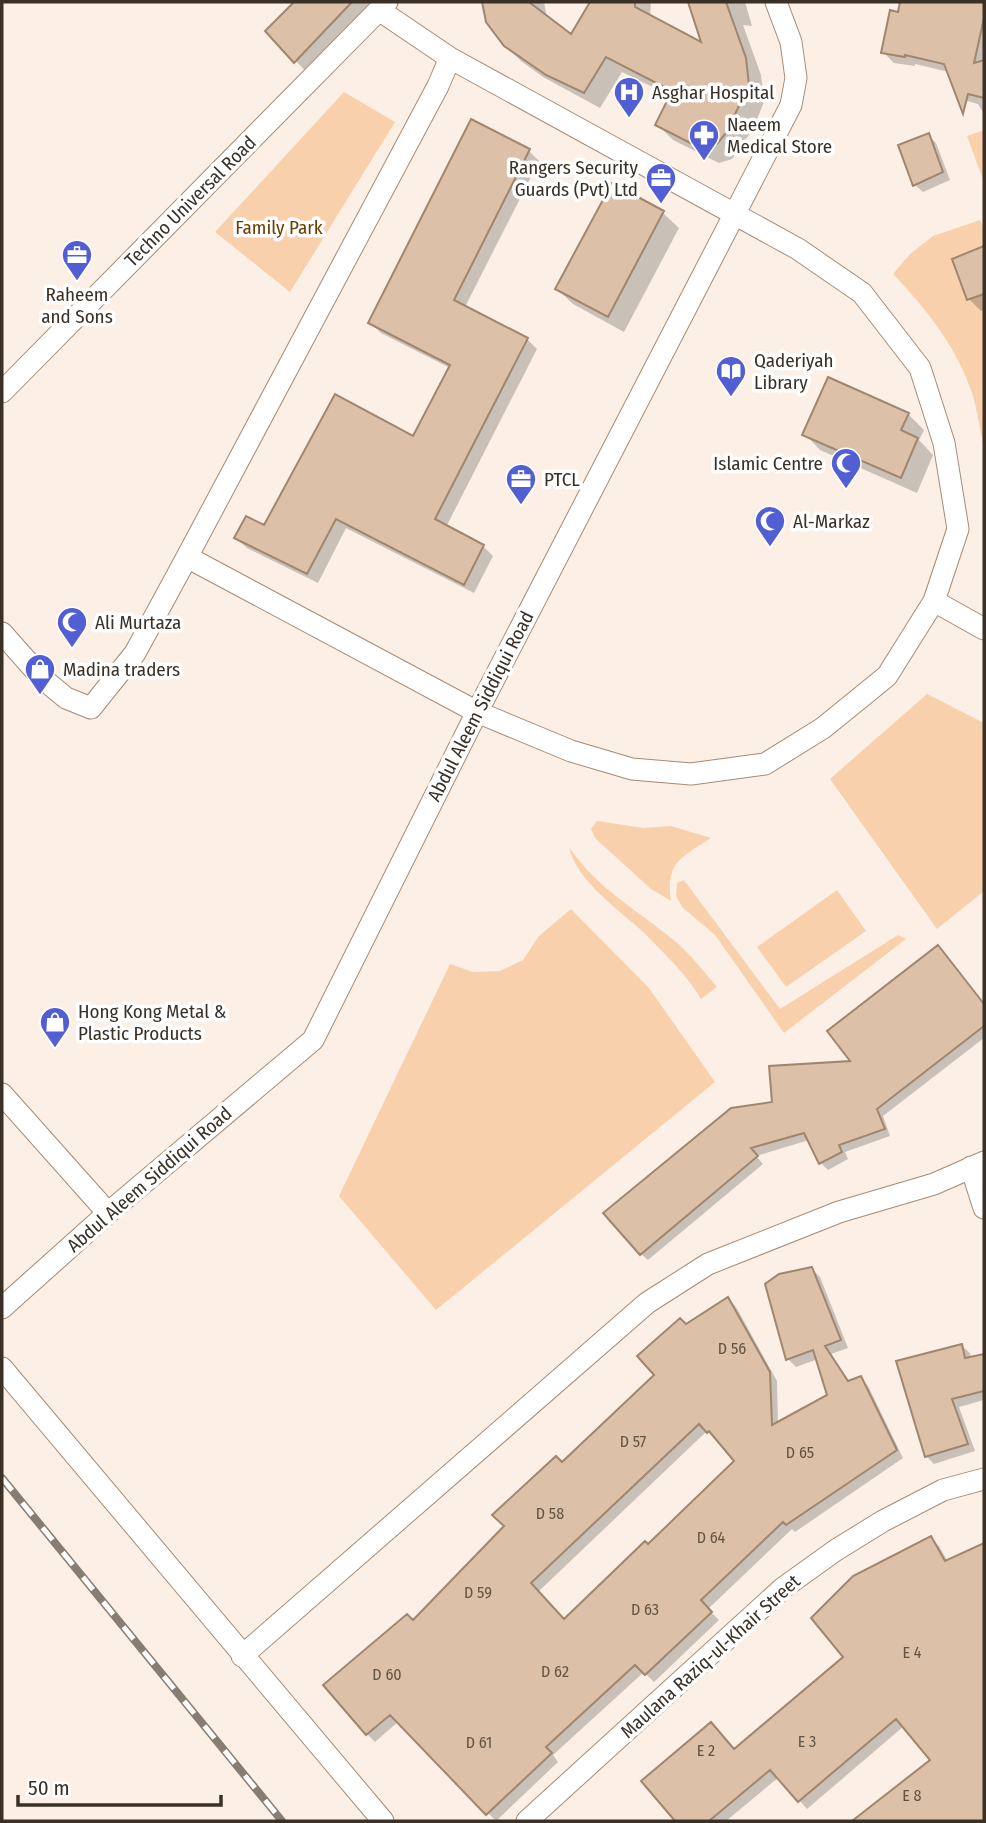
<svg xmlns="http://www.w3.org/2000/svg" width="986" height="1823" font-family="'Fira Sans Condensed',sans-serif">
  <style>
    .green { fill: #f9d0ac }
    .shadow { fill: #0003; fill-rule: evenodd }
    .building { fill: #dcc0a7; stroke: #a0866e; stroke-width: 2; fill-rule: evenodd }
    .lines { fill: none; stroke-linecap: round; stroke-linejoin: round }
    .minor-casing { stroke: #a68b73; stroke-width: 23 }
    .minor { stroke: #fff; stroke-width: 21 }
    .rail-casing { stroke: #887d73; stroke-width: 8 }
    .rail { stroke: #fff; stroke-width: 5; stroke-dasharray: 16; stroke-linecap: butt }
    .labels { text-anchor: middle; stroke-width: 7; stroke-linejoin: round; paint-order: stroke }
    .number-label { font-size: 16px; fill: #635446 }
    .poi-label { font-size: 19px; fill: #3b3026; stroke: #fff; text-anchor: start }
    .street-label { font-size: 19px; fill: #3b3026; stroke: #fff }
    .park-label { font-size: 19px; fill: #6b3d01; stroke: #fff }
  </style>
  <rect width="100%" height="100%" fill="#fcf0e6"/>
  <path class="green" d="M344 92 395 122 290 292 215 232Z
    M984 130V182L967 136Z
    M980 220 984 229V448C979 427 977 404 969 385 954 344 923 305 893 274L910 254 933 236Z
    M927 694 984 723V891L937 929 830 779Z
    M597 821 644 828 671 826 711 838C682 857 665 862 671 901L651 889 595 838 591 829Z
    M569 847C596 888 639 911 676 942 691 955 704 972 717 987L701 999C686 974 665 954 644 933 620 910 576 881 569 847Z
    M684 880 780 1009 898 935 906 939 784 1033 715 935 683 908 676 896 677 883Z
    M837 890 866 931 786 987 757 947Z
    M571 909 649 988 715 1082 436 1310 339 1196 450 964 473 972 500 971 523 960 539 936Z"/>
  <path class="shadow" d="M297 2H394L317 83 267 31Z
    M484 2H544L547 18 571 36 592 2H651L650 17 704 45 690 2H745L752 26 743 25 761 75 764 102 753 129 732 159 719 163 673 140 658 125 671 96 622 72 600 108 543 77 521 61 505 45 488 22Z
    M902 2H984V114L978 104 967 101 956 90 949 72 915 64V66L894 63 883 52Z
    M472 122 529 151 539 161 465 307 527 339 537 349 446 527 483 546 493 556 474 593 346 528 318 583 247 548 236 538 265 528 414 438 450 368 381 333 371 323Z
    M928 135 936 143 950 180 923 192 915 185Z
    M612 186 663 213 679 228 624 332 573 304 557 289Z
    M984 248V310L981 311 969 299 954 260Z
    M908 414 924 430 919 440 933 455 917 493 820 450 805 434Z
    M945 954 984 1005V1038L883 1116 890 1136 845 1152 848 1159 828 1170 821 1163 809 1140 756 1156 763 1164 648 1260 641 1254 774 1103 854 1062Z
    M812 1269 820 1277 848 1348 831 1354 850 1383 860 1378 868 1386 903 1458 795 1532 792 1529 708 1609 719 1620 654 1682 644 1672 553 1755 558 1762 496 1821 399 1721 375 1742 367 1734 413 1622 506 1526 562 1464 656 1375 685 1326 728 1299 736 1307 777 1381 778 1423 829 1396 818 1359 796 1367 788 1359ZM707 1431 736 1462 564 1621 538 1592Z
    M962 1346 970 1353 971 1359 984 1356V1400L959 1407 975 1451 934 1464 926 1456Z
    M931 1539 939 1546 948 1562 984 1545V1821H855L933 1760 904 1726 807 1809 779 1777 726 1821H677L643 1781 735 1751 846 1657Z"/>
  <path class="building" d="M294 2H352L294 63 265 31Z
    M482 2H529L571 34 590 2H635V7L701 42 688 2H726L746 58 749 85 726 133 717 144 702 149 655 125 672 91 606 57 584 93 546 75 504 46 486 22Z
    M900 2H984V18L974 63 984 60V98L968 94 963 114 944 64 905 55V57L881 53 890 10 898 12Z
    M471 119 530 149 454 300 528 338 435 519 484 545 464 585 336 519 307 574 234 538 246 516 264 525 335 394 413 436 450 365 368 323Z
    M929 133 943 172 913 186 898 145Z
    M612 183 664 211 608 317 555 289Z
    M984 246V294L967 300 952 259Z
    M828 377 909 413 901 430 918 438 901 478 802 435Z
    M938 945 984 1004V1026L877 1109 885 1129 839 1145 842 1152 819 1164 804 1133 751 1148 758 1156 640 1255 603 1213 731 1108 772 1102 769 1066 850 1061 827 1031Z
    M812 1267 841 1340 825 1346 848 1381 861 1376 897 1450 786 1525 783 1522 701 1600 712 1612 645 1675 635 1665 546 1747 552 1753 486 1815 390 1715 366 1735 323 1685 407 1614 413 1620 504 1526 492 1515 556 1456 562 1462 654 1375 637 1356 680 1318 686 1324 728 1297 770 1372 772 1425 827 1395 813 1350 786 1360 765 1284 779 1274ZM699 1424 707 1433 709 1431 734 1461 648 1544 645 1541 564 1619 531 1583Z
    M962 1344 965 1358 984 1354V1391L952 1399 968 1444 925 1457 896 1361Z
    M931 1536 945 1561 984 1543V1821H852L930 1760 896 1719 798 1802 770 1770 709 1821H675L641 1781 711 1722 734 1749 843 1657 811 1618 853 1576Z"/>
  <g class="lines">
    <g class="minor-casing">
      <path id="minor" d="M387 2 379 10 450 58
        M2 392 379 10
        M934 601 984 629
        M2 633 42 678 66 698 91 708 135 653 187 557 477 712 571 751 632 769 691 774 765 764 823 728 887 676 934 601 958 529 944 443 920 368 862 293 798 249 450 58 438 86 187 557
        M2 1094 108 1213
        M971 1167 984 1208
        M2 1308 108 1213 313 1040 477 712 791 105 796 78 791 42 776 2
        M2 1368 383 1821
        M242 1656 647 1303 708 1264 839 1212 934 1184 984 1162
        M527 1821 783 1588 836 1550 883 1521 943 1490 984 1479"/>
    </g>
    <use href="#minor" class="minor"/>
    <g class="rail-casing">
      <path id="rail" d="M2 1478 282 1821"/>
    </g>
    <use href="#rail" class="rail"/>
  </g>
  <defs>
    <g id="hospital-pin" transform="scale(1.575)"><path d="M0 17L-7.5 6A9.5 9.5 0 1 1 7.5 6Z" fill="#515ed4" stroke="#fff"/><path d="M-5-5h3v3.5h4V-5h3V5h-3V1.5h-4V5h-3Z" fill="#fff"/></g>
    <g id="pharmacy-pin" transform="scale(1.575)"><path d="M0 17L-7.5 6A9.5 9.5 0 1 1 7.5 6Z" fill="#515ed4" stroke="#fff"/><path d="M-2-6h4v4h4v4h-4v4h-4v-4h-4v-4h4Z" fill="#fff"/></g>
    <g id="office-pin" transform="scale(1.575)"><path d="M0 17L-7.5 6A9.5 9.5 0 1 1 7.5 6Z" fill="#515ed4" stroke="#fff"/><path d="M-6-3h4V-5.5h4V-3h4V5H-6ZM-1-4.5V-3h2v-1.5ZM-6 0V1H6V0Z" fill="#fff"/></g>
    <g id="library-pin" transform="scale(1.575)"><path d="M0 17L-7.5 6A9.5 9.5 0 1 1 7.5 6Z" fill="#515ed4" stroke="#fff"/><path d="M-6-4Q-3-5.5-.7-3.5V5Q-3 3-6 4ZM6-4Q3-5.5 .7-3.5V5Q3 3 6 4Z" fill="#fff"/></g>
    <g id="mosque-pin" transform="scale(1.575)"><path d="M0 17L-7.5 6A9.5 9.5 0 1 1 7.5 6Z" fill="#515ed4" stroke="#fff"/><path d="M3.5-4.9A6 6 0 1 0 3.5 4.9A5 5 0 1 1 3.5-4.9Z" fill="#fff"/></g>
    <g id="shop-pin" transform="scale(1.575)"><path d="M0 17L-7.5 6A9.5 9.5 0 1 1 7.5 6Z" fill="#515ed4" stroke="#fff"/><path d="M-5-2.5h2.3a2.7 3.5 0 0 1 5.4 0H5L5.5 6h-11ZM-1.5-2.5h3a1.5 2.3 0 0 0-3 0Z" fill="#fff"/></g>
  </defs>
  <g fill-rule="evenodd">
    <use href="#hospital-pin" x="629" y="92"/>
    <use href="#pharmacy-pin" x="704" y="135"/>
    <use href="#office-pin" x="661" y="178"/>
    <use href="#office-pin" x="77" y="255"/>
    <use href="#library-pin" x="731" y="371"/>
    <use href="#mosque-pin" x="846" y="463"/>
    <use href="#office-pin" x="521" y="479"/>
    <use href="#mosque-pin" x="770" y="521"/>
    <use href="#mosque-pin" x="72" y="622"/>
    <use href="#shop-pin" x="40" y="669"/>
    <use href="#shop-pin" x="55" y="1022"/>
  </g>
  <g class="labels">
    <g class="number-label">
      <text x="732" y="1354">D 56</text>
      <text x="633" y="1447">D 57</text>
      <text x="800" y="1458">D 65</text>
      <text x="550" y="1519">D 58</text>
      <text x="711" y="1543">D 64</text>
      <text x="478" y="1598">D 59</text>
      <text x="645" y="1615">D 63</text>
      <text x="912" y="1658">E 4</text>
      <text x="555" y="1677">D 62</text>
      <text x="387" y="1680">D 60</text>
      <text x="807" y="1747">E 3</text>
      <text x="479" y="1748">D 61</text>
      <text x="706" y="1756">E 2</text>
      <text x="912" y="1801">E 8</text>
    </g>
    <g class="poi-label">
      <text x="652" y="99">Asghar Hospital</text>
      <text x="727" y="131">Naeem<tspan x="727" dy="22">Medical Store</tspan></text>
      <text x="638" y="174" text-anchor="end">Rangers Security<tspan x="638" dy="22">Guards (Pvt) Ltd</tspan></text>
      <text x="77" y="301" text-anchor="middle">Raheem<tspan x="77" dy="22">and Sons</tspan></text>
      <text x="754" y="367">Qaderiyah<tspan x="754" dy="22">Library</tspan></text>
      <text x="823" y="470" text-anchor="end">Islamic Centre</text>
      <text x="544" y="486">PTCL</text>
      <text x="793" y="528">Al-Markaz</text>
      <text x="95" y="629">Ali Murtaza</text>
      <text x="63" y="676">Madina traders</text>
      <text x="78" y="1018">Hong Kong Metal &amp;<tspan x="78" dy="22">Plastic Products</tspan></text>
    </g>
    <g class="street-label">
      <text transform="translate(190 201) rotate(-45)" y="7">Techno Universal Road</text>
      <text transform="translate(480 706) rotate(-63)" y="7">Abdul Aleem Siddiqui Road</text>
      <text transform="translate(149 1179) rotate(-41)" y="7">Abdul Aleem Siddiqui Road</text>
      <text transform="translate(710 1656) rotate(-42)" y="7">Maulana Raziq-ul-Khair Street</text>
    </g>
    <g class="park-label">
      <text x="279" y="234">Family Park</text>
    </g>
  </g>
  <rect width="986" height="1823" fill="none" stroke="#3b3026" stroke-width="7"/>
  <path d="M18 1795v10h203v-10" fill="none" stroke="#3b3026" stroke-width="3.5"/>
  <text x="28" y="1795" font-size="21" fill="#3b3026" stroke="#ffffff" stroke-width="5" paint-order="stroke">50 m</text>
</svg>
